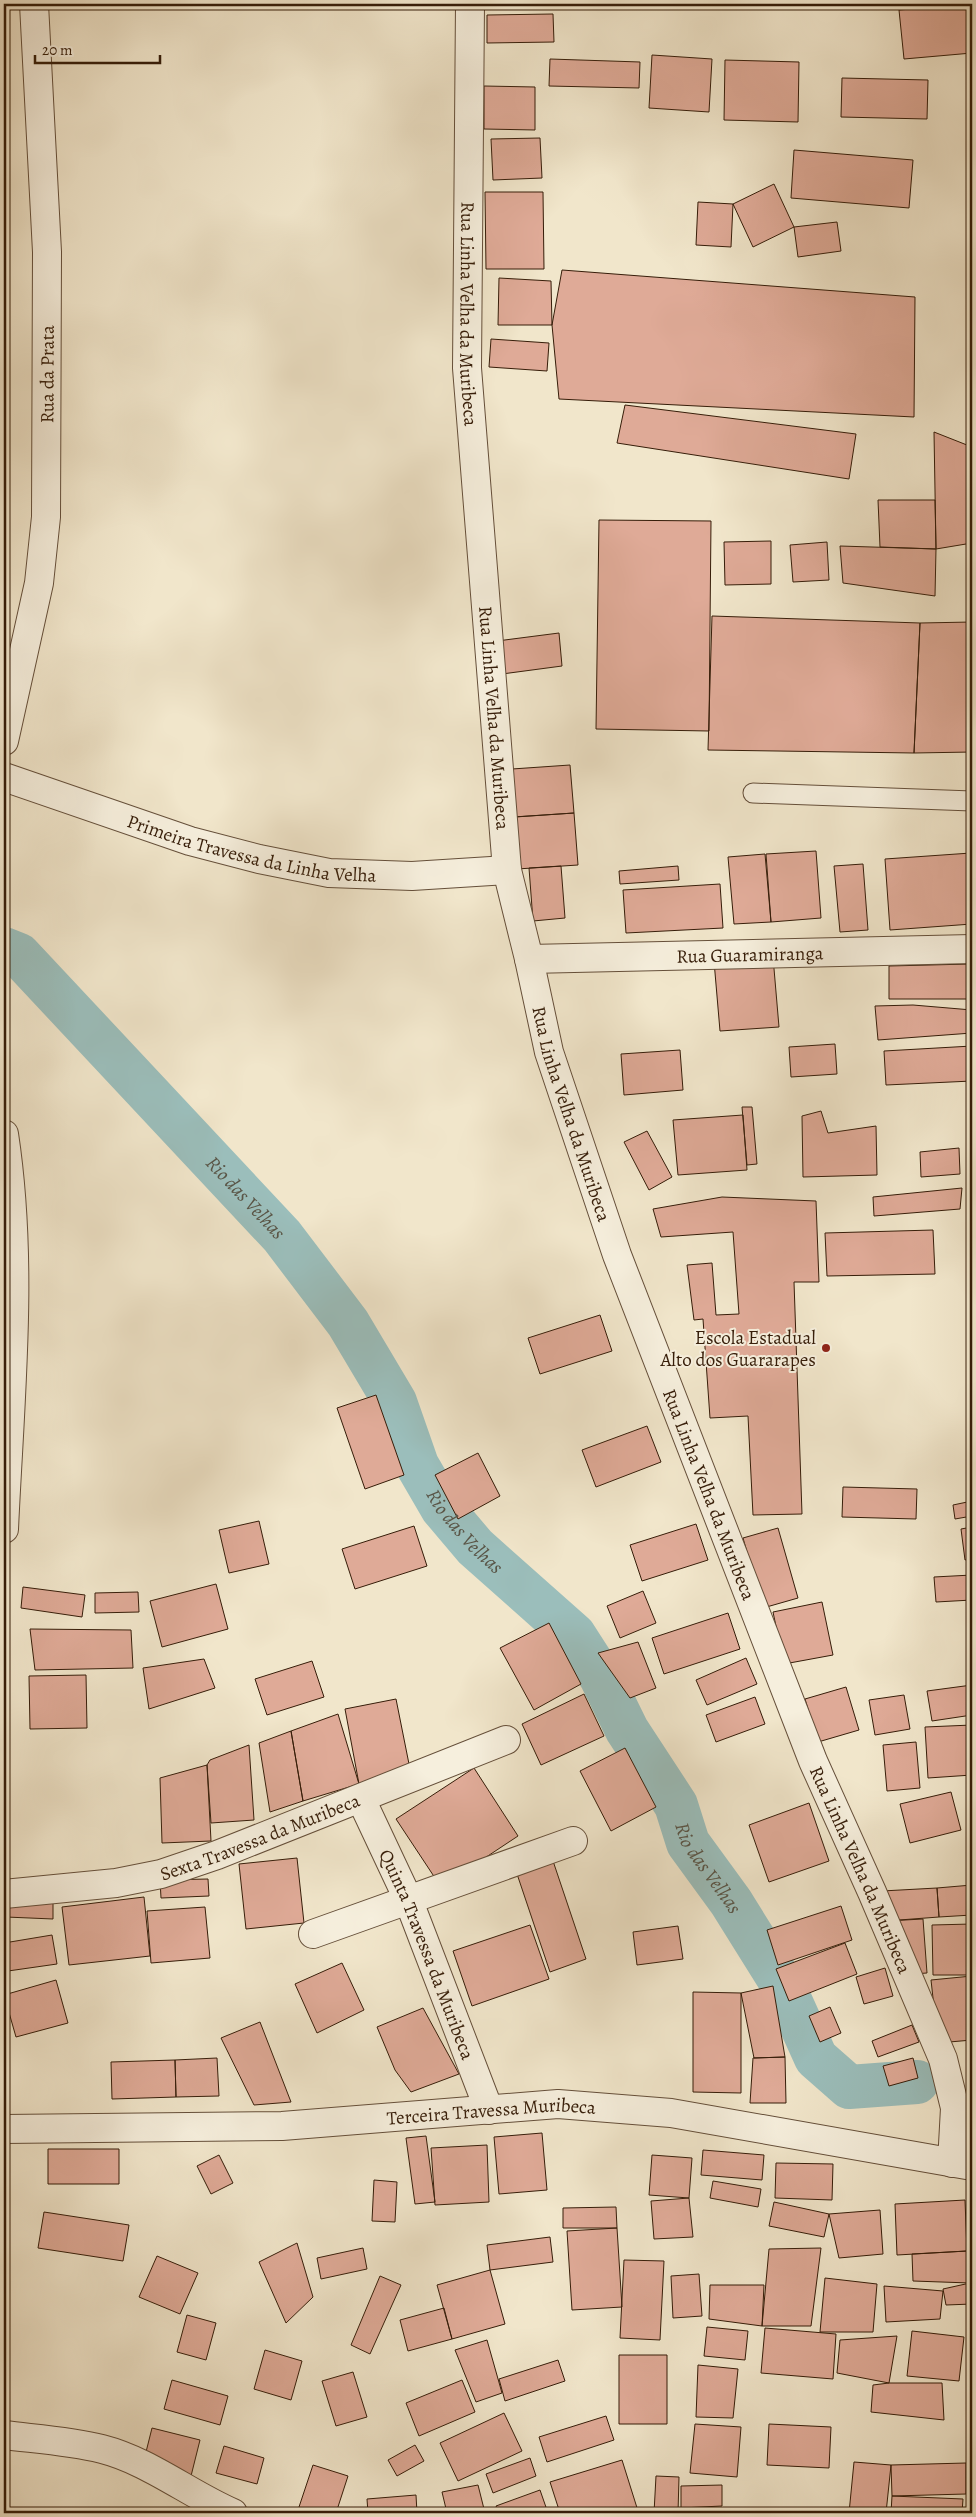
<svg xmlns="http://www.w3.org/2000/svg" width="976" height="2517" font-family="Alegreya,serif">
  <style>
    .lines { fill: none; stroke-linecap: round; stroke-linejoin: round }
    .canal { stroke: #9bbebb; stroke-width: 44 }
    .building { fill: #dfaa97; stroke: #361d09 }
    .lane-casing { stroke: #654f3a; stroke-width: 21 }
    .street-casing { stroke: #654f3a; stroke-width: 30 }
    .lane { stroke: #f6efdd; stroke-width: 19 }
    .street { stroke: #f6efdd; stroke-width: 28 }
    .poi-dot { fill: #8f2418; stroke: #f6efdd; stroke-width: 2 }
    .labels { text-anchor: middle; stroke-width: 4; stroke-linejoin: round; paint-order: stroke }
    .street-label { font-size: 19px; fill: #361d09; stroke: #f6efdd }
    .poi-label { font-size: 19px; fill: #361d09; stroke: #f6efdd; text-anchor: end }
    .water-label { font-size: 20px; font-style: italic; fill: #595547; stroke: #f6efdd }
  </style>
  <rect width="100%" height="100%" fill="#f1e6cb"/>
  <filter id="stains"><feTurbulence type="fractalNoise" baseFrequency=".004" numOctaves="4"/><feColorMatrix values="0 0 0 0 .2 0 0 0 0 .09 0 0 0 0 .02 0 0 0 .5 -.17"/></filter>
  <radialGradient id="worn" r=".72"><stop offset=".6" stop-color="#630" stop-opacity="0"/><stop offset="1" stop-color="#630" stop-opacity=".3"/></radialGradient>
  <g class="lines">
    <path class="canal" id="s1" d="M4 949 19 955 282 1236 348 1323 395 1402 417 1465 442 1508 475 1547 574 1635 601 1677 627 1730 676 1805 688 1843 731 1902 784 1987 816 2058 849 2087 917 2082"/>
  </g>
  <path class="building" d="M972 4V53L904 59 899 10Z
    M553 14 554 42 487 43V15Z
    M652 55 712 59 709 112 649 108Z
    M550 59 640 62 639 88 549 86Z
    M725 60 799 62 798 122 724 120Z
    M842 78 928 80 927 119 841 117Z
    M484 86 535 87V130L484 129Z
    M540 138 542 178 493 180 491 139Z
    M794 150 913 160 909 208 791 198Z
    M774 184 794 227 753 247 733 204Z
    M485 192H543L544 269H486Z
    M698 202 733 204 731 247 696 245Z
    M837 222 841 251 798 257 794 227Z
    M562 270 915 297 914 417 559 399 552 325Z
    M499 278 551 281 552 325H498Z
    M491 339 549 343 547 371 489 367Z
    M625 405 856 434 849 479 617 443Z
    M934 432 972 447V543L936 549Z
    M878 500H935L936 549 880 547Z
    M599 520 711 521 709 731 596 729Z
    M771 541V584L725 585 724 542Z
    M827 542 829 580 793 582 790 545Z
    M840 546 936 549 935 596 843 583Z
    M712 616 920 623 914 753 708 750Z
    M972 622V752L914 753 920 623Z
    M559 633 562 666 502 674 497 641Z
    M570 765 574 813 515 817 512 769Z
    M574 813 578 865 517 869 513 817Z
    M816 851 821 918 771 922 766 854Z
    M971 853 972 924 890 930 885 859Z
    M765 854 771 922 734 924 728 857Z
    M863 864 868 930 840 932 834 866Z
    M561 866 565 918 533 921 529 868Z
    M678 866 679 880 620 884 619 871Z
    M720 884 723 928 626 933 623 890Z
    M773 957 779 1027 720 1031 714 961Z
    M970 964 972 999H889V966Z
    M913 1005 972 1010V1033L878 1040 875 1006Z
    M835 1044 837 1074 791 1077 789 1047Z
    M972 1046V1081L886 1085 884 1051Z
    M680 1050 683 1090 624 1095 621 1054Z
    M742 1107H752L757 1164 747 1165Z
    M821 1111 828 1133 876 1126 877 1175 803 1177 802 1116Z
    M743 1115 747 1170 678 1175 673 1120Z
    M647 1131 672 1177 649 1190 624 1142Z
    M959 1148 960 1174 921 1177 920 1152Z
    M962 1188 960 1209 874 1216 873 1197Z
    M722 1197 816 1201 819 1282H794L802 1514 753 1515 748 1416 710 1418 703 1319 694 1320 687 1265 712 1263 716 1315 739 1314 733 1232 661 1237 653 1209Z
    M933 1230 935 1274 827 1276 825 1233Z
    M600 1315 612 1351 540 1374 528 1338Z
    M376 1395 404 1475 365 1489 337 1408Z
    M647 1426 661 1462 596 1487 582 1450Z
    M478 1453 500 1496 458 1519 435 1475Z
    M843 1487 917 1489 916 1519 842 1517Z
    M972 1501V1516L955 1519 953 1505Z
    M259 1521 269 1564 229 1573 219 1530Z
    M696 1524 708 1560 642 1581 630 1545Z
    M414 1526 427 1566 355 1589 342 1549Z
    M972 1527V1558L965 1560 961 1529Z
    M778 1528 798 1598 763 1608 743 1538Z
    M972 1575V1600L936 1602 934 1577Z
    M216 1584 228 1629 162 1647 150 1601Z
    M23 1587 85 1595 82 1617 21 1608Z
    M643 1591 656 1623 620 1638 607 1606Z
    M138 1592 139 1612 95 1613V1593Z
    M822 1602 833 1655 784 1664 773 1612Z
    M728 1613 740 1649 664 1674 652 1638Z
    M549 1623 581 1684 534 1710 500 1648Z
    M30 1629 131 1630 133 1668 35 1670Z
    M638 1642 656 1688 630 1698 598 1653Z
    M746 1658 757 1684 707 1705 696 1680Z
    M204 1659 215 1688 149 1709 143 1668Z
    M312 1661 324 1697 267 1715 255 1679Z
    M86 1675 87 1728 30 1729 29 1676Z
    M972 1685V1715L932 1721 927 1691Z
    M846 1687 859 1730 818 1742 805 1699Z
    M584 1694 604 1736 541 1765 522 1724Z
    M904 1695 910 1729 875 1735 869 1700Z
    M755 1697 765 1724 716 1742 706 1715Z
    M396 1699 411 1774 359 1784 345 1709Z
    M338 1714 359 1784 303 1801 291 1731Z
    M972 1725V1775L928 1778 925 1727Z
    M291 1731 303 1801 270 1812 259 1743Z
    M916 1742 920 1788 887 1791 883 1745Z
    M249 1745 254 1820 211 1823 207 1765 210 1760Z
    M625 1748 656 1807 611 1831 580 1771Z
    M207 1765 211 1841 162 1843 160 1778Z
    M474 1768 518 1836 441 1887 396 1819Z
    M951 1792 961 1830 910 1843 900 1804Z
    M809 1803 829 1861 769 1882 749 1825Z
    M551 1855 586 1959 550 1972 515 1868Z
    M297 1858 304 1923 246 1929 239 1864Z
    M208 1879 209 1896 161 1898 160 1880Z
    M972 1885V1915L939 1917 937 1888Z
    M937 1888 939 1917 886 1921 882 1891Z
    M144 1897 150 1956 69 1965 62 1907Z
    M6 1899 53 1901V1919L6 1917Z
    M841 1906 852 1940 778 1965 767 1930Z
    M205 1907 210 1958 151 1963 147 1911Z
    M923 1919 927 1973 912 1974 886 1921Z
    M972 1924V1975H933L932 1925Z
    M530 1925 549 1979 472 2006 453 1951Z
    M678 1926 683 1959 637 1965 633 1932Z
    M52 1935 57 1964 8 1971 4 1943Z
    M845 1943 857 1974 789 2001 776 1969Z
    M342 1963 364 2010 317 2033 295 1984Z
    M885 1968 893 1996 864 2004 856 1977Z
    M972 1976V2040L938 2043 931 1980Z
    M56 1980 68 2023 16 2037 4 1995Z
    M773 1986 785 2057 754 2058 741 1993Z
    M693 1992 741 1993V2093L693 2092Z
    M830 2007 841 2033 820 2042 809 2016Z
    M423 2008 459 2074 411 2092 395 2070 377 2027Z
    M260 2022 291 2102 254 2105 221 2038Z
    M912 2025 919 2042 878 2057 872 2041Z
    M785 2057 786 2103H750L753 2058Z
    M217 2058 219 2096 176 2097 175 2060Z
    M913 2058 918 2078 889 2086 883 2066Z
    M175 2060 176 2097 112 2099 111 2062Z
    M542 2133 547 2190 499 2194 494 2137Z
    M426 2136 435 2202 415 2204 406 2138Z
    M487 2145 489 2202 435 2205 431 2148Z
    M48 2149H119V2184H48Z
    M703 2150 764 2155 762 2180 701 2175Z
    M219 2155 233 2183 211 2194 197 2166Z
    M652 2155 692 2158 689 2198 649 2195Z
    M776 2163 833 2164 832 2200 775 2198Z
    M374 2180 397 2182 395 2222 372 2221Z
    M713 2181 761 2189 758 2207 710 2198Z
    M689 2198 693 2237 654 2239 651 2201Z
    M965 2200 967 2251 897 2255 895 2204Z
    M774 2202 829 2214 824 2237 769 2226Z
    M616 2207 617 2228H563V2208Z
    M880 2210 883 2254 839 2258 829 2214Z
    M44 2212 129 2225 123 2261 38 2248Z
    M617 2228 622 2307 572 2310 567 2231Z
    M550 2237 553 2262 490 2270 487 2245Z
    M297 2243 313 2297 286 2323 259 2262Z
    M363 2248 367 2269 321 2279 317 2258Z
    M821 2248 811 2326H762L769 2249Z
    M967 2251 970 2283 913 2281 912 2254Z
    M157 2256 198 2273 180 2314 139 2297Z
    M624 2260 664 2261 660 2340 620 2338Z
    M490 2270 505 2324 452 2339 437 2285Z
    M699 2274 702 2316 673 2318 671 2276Z
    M380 2276 401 2285 370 2354 351 2345Z
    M825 2278 877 2284 873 2332H820Z
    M970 2283 972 2304 946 2305 943 2289Z
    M710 2285H764L762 2326 709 2319Z
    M884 2286 943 2291 940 2319 886 2322Z
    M444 2308 452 2339 408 2351 400 2320Z
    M187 2315 216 2323 206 2360 177 2352Z
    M707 2327 748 2331 745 2360 704 2356Z
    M765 2328 836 2334 833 2379 761 2373Z
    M912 2331 964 2337 959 2381 907 2376Z
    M897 2336 889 2383 837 2373 840 2340Z
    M487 2340 502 2393 476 2402 455 2350Z
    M265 2350 302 2361 291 2400 254 2389Z
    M619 2355H667V2424H619Z
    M558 2360 565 2381 505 2401 499 2379Z
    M698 2365 738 2369 733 2418 696 2417Z
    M353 2372 367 2417 336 2426 322 2381Z
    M172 2380 228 2396 220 2425 164 2409Z
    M462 2380 475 2412 419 2436 406 2403Z
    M889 2383H942L944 2420 871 2412 873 2385Z
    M504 2413 522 2451 458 2481 440 2443Z
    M606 2416 614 2440 547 2462 539 2437Z
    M695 2424 741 2427 737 2477 690 2473Z
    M769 2424 831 2427 829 2468 767 2465Z
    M152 2428 200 2440 191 2476 143 2464Z
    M415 2445 424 2461 397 2476 388 2460Z
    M224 2446 264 2458 257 2484 216 2473Z
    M530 2458 536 2476 493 2493 486 2474Z
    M622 2460 638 2511 560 2513 550 2482Z
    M854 2462 891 2465 886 2513H849Z
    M966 2463V2494L892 2496 891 2465Z
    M313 2465 348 2476 336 2513H297Z
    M656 2476 679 2477 678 2513H654Z
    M478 2485 485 2513H447L442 2492Z
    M722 2485V2506L681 2508V2486Z
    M540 2490 548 2513H499L496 2506Z
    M416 2495 417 2513H368L367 2499Z
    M892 2496 963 2499 962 2513H891Z"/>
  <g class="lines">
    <g class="lane-casing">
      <path id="lane" d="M753 793 972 801"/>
    </g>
    <g class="street-casing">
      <g id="street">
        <path id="s2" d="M470 4 467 368 507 870 529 959 549 1052 617 1255 813 1761 872 1892 943 2059 955 2108 952 2163"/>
        <path id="s3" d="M4 741 39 583 46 517 47 252 34 4"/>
        <path id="s4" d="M4 777 190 841 259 859 329 873 412 876 507 870"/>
        <path id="s5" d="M529 959 972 949"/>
        <path d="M4 1134C24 1265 10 1397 4 1529"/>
        <path id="s6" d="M361 1799 408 1899 489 2110"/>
        <path id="s7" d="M4 1894 116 1883 161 1874 217 1855 506 1740"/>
        <path d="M313 1934 573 1841"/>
        <path id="s8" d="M4 2129 282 2126 558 2104 671 2113 972 2166"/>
        <path d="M4 2435C36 2439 70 2441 102 2449 149 2461 189 2494 233 2513"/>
      </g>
    </g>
    <use href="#lane" class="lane"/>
    <use href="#street" class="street"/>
  </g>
  <circle class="poi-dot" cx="826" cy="1348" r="5"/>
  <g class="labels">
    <g class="street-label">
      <text dy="7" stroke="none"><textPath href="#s2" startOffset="310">Rua Linha Velha da Muribeca</textPath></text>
      <text dy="7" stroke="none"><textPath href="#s3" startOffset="371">Rua da Prata</textPath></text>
      <text dy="7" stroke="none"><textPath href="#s2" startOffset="715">Rua Linha Velha da Muribeca</textPath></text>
      <text dy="7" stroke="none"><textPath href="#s4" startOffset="259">Primeira Travessa da Linha Velha</textPath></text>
      <text dy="7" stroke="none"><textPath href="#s5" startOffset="221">Rua Guaramiranga</textPath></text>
      <text dy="7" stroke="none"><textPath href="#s2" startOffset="1120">Rua Linha Velha da Muribeca</textPath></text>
      <text dy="7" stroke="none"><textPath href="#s2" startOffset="1525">Rua Linha Velha da Muribeca</textPath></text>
      <text dy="7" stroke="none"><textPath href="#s7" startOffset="264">Sexta Travessa da Muribeca</textPath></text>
      <text dy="7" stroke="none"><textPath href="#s2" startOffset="1930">Rua Linha Velha da Muribeca</textPath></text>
      <text dy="7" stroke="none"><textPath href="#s6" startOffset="169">Quinta Travessa da Muribeca</textPath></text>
      <text dy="7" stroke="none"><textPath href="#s8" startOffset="488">Terceira Travessa Muribeca</textPath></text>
    </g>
    <g class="poi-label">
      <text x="816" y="1344">Escola Estadual<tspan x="816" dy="22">Alto dos Guararapes</tspan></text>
    </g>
    <g class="water-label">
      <text dy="7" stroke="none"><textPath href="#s1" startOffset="348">Rio das Velhas</textPath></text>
      <text dy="7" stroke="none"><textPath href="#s1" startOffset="751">Rio das Velhas</textPath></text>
      <text dy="7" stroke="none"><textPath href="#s1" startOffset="1172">Rio das Velhas</textPath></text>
    </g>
  </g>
  <rect width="976" height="2517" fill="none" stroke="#f1e6cb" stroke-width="20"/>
  <rect x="5" y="5" width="966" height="2507" fill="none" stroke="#361d09" stroke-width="2.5"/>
  <rect x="10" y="10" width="956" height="2497" fill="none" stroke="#361d09"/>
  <path d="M35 55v8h125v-8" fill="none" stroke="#361d09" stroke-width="2.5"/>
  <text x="42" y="55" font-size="15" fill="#361d09" stroke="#f6efdd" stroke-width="4" paint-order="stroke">20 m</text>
  <rect width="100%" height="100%" filter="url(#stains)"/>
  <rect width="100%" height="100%" fill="url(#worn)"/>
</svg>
